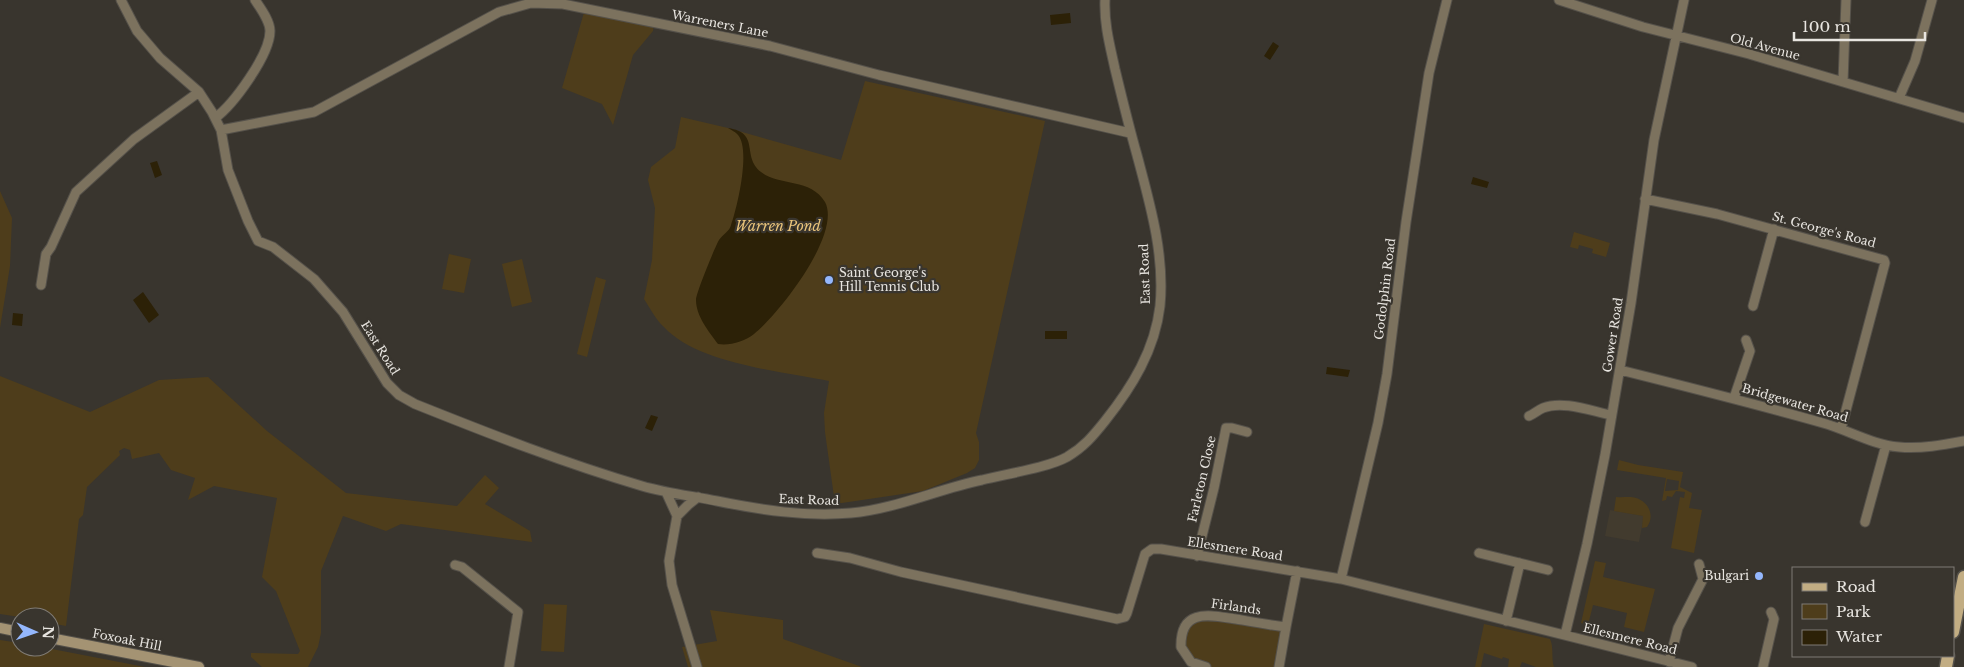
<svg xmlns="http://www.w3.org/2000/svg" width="1964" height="667" font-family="'Libre Baskerville',serif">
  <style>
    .built { fill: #423b2e }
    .green { fill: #4e3d1b; fill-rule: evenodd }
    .water { fill: #2c2107 }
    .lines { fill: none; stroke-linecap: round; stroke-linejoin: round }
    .minor-casing { stroke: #55514a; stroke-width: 11 }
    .secondary-casing { stroke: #55514a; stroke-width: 12 }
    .primary-casing { stroke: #55514a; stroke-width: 15 }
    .minor { stroke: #7c725e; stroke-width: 9 }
    .secondary { stroke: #a49373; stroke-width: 10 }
    .primary { stroke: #c2ad83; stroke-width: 12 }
    .poi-dot { fill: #94b7fd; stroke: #39352e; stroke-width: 2 }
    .labels { text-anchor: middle; stroke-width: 4.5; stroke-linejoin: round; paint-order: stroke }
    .street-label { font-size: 12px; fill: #e8e5e0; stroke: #39352e }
    .poi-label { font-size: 12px; fill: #e8e5e0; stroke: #39352e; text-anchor: start }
    .water-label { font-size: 14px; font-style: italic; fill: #e9c47b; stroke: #39352e }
  </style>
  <rect width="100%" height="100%" fill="#39352e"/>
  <path class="built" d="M1610 510 1644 516 1639 542 1605 536Z"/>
  <path class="green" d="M585 9 654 24 653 31 633 55 613 125 602 104 562 88Z
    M865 81 1045 121 976 433 979 442V460L975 468 967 473 923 491 835 504 825 432 824 413 829 381C781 371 698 364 664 327 656 320 650 308 644 299L652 260 655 208 648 180 651 167 675 148 681 117 728 128 841 160Z
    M0 191 12 218 10 266 0 328Z
    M1574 232 1610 243 1606 257 1592 253 1593 249 1579 245 1578 249 1570 247Z
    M449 254 471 259 464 293 442 289Z
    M522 259 532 302 512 307 502 264Z
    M596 277 606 280 587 357 577 354Z
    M0 376 90 412 159 380 208 377 267 431 346 493 457 506 485 475 499 488 485 504 530 531 532 542 401 524 386 531 343 516 321 571V633L318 647 308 667H262L251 657V653L298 654 300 651 276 591 262 577 277 498 214 486 188 500 195 478 171 470 159 453 132 459 130 450 124 448 119 451 120 455 87 487 83 515 79 519 66 626 50 623V617H20L0 614Z
    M1619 460 1638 465 1683 472 1680 487 1692 493 1689 508 1702 510 1694 553 1671 548 1680 497 1684 498 1685 492 1676 491 1672 497 1667 496 1666 500 1662 501 1666 478 1617 470ZM1667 479 1679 481 1678 490 1665 491Z
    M1616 497C1623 498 1630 496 1636 498 1649 502 1655 516 1647 527L1642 528 1643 516 1614 511Z
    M1595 561 1606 563 1603 577 1655 589 1644 632 1624 627 1627 613 1593 605 1588 625 1581 623Z
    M544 604 567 605 564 652 541 651Z
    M710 610 783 620V639L862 667H688L682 647 717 641Z
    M1195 617 1286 627 1279 667H1206L1197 665 1181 639Z
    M1484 624 1550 639C1554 647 1551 658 1554 667H1536L1522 662 1520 667H1508L1509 659 1503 657 1502 659 1484 653 1481 667H1475Z
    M0 640 20 643V647L52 649 145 667H0Z"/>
  <path class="water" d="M1070 13 1071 23 1051 25 1050 15Z
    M1273 42 1279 46 1270 60 1264 56Z
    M728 128C761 133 741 156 761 172 778 186 811 178 825 202 842 234 778 315 754 334 745 341 730 346 718 344 709 332 696 316 696 300 696 293 715 247 719 240 723 234 730 231 731 225 737 208 751 150 738 135 736 132 731 130 728 128Z
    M157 161 162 175 155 178 150 163Z
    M1473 177 1489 182 1487 188 1471 184Z
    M143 292 159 315 149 323 133 300Z
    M13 313 23 314 22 326 12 325Z
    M1045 331H1067V339H1045Z
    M1327 367 1350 370 1348 377 1326 374Z
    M651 415 658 417 652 431 645 428Z"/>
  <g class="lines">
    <g class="minor-casing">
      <path id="minor" d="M121 0 137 31 160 58 199 92 212 112 221 130 314 112 499 12 531 3 563 4 770 46 879 75 1130 133
        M1559 0 1643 27 1749 54 1964 118
        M1843 82 1846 0
        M1899 98 1915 61 1932 0
        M215 118C233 105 270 55 270 31 270 21 261 9 255 0
        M221 130 228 170 248 221 258 241 273 247 314 279 343 312 387 383 399 395 415 404C490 434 564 463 642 486 666 493 692 496 717 501 761 510 806 517 851 513 896 509 938 489 982 480 1005 474 1047 468 1067 457 1084 447 1093 436 1105 421 1132 387 1155 350 1160 306 1165 255 1150 204 1137 155 1129 127 1122 98 1115 69 1110 46 1104 24 1105 0
        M1645 199 1717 214 1884 260 1885 263 1841 429
        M41 285 46 254 51 247 76 192 134 139 199 92
        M1753 306 1774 229
        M1620 370C1688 387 1756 404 1823 423 1848 430 1873 445 1899 447 1921 449 1943 445 1964 441
        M1734 398 1750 351 1746 340
        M1529 416C1534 414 1538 410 1543 408 1563 400 1591 411 1611 415
        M666 492 677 516
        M1865 522 1886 445
        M817 553 850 558 901 572 1117 619 1125 617 1127 613 1145 554 1152 549H1161L1341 579 1692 667
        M1479 553 1548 570
        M1197 556 1214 488 1226 428H1232L1247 432
        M455 565 462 567 518 612 509 667
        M1341 579 1378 423 1387 374 1406 222 1429 73 1447 0
        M1506 621 1520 563
        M1565 635 1587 544 1605 455 1631 303 1654 140 1684 0
        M1669 662 1678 628 1703 579 1699 564
        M697 667 672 585 669 561 677 516 688 505 698 497
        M1206 667 1191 662 1181 647C1180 608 1209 615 1236 619 1253 622 1269 625 1286 627L1297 571
        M1279 667 1286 627
        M1763 667 1774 619 1771 612"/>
    </g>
    <g class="secondary-casing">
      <path id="secondary" d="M0 628 20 632
        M50 638 199 667"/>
    </g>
    <g class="primary-casing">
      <path id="primary" d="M1953 632 1964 577
        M1946 667 1948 656"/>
    </g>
    <use href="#minor" class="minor"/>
    <use href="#secondary" class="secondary"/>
    <use href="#primary" class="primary"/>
  </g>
  <g class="poi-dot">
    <circle cx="829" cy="280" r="5"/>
    <circle cx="1759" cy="576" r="5"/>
  </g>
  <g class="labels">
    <g class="street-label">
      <text transform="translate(720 24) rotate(11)" y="4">Warreners Lane</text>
      <text transform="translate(1765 47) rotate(15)" y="4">Old Avenue</text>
      <text transform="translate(1824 230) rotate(15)" y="4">St. George's Road</text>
      <text transform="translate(1145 274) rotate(-92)" y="4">East Road</text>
      <text transform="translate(1385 289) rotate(-83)" y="4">Godolphin Road</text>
      <text transform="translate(1613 335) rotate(-81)" y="4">Gower Road</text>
      <text transform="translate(380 348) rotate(58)" y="4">East Road</text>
      <text transform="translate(1795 403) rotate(16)" y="4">Bridgewater Road</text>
      <text transform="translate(1202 479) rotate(-77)" y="4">Farleton Close</text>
      <text transform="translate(809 500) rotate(2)" y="4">East Road</text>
      <text transform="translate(1235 549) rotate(9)" y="4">Ellesmere Road</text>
      <text transform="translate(1236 607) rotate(8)" y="4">Firlands</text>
      <text transform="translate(1630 639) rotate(14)" y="4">Ellesmere Road</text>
      <text transform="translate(127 640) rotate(11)" y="4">Foxoak Hill</text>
    </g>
    <g class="poi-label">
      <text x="839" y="277">Saint George's<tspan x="839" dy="14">Hill Tennis Club</tspan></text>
      <text x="1749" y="580" text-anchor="end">Bulgari</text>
    </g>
    <g class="water-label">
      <text x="778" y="231">Warren Pond</text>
    </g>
  </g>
  <rect x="1792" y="567" width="162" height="90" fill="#39352e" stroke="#7f7b75"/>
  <rect x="1802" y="583" width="25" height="8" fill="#c2ad83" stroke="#7f7b75"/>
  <text x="1836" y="592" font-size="15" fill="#e8e5e0">Road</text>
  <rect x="1802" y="604" width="25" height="15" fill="#4e3d1b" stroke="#7f7b75"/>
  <text x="1836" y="617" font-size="15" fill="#e8e5e0">Park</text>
  <rect x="1802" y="630" width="25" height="15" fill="#2c2107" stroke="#7f7b75"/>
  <text x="1836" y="642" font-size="15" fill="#e8e5e0">Water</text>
  <g transform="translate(35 632) rotate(92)"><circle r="24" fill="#39352e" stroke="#7f7b75"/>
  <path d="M0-4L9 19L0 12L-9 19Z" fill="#94b7fd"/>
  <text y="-8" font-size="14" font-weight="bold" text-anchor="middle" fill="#e8e5e0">N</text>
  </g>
  <path d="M1794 32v8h131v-8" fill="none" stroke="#e8e5e0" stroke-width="2.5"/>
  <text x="1802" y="32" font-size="15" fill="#e8e5e0" stroke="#39352e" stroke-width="4" paint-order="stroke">100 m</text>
</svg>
